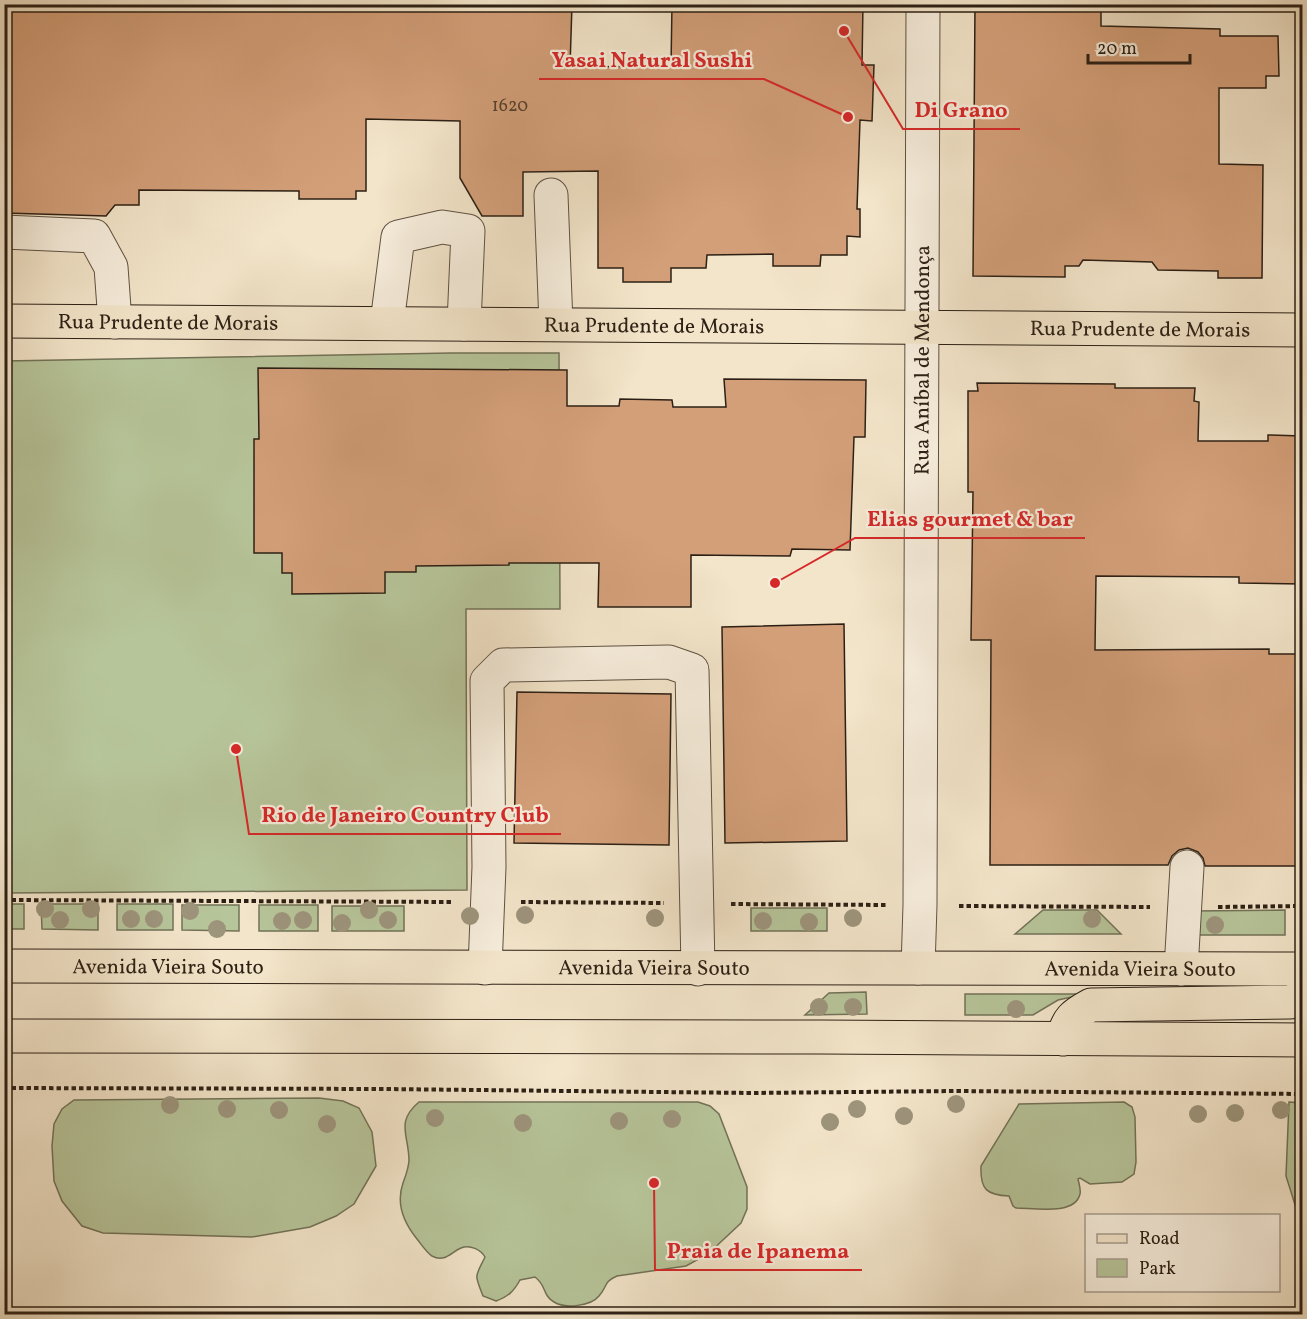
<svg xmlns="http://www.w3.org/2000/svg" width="1307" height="1319" font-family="Vollkorn,serif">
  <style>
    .green { fill: #b7c59a; stroke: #727258; stroke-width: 1.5 }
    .building { fill: #d39f79; stroke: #2c2015; stroke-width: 1.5 }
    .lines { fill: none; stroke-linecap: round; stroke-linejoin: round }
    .minor-casing { stroke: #5e5142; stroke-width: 35 }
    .major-casing { stroke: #2c2015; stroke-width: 35 }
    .highway-casing { stroke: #2c2015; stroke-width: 35 }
    .path { stroke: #2c2015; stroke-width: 4; stroke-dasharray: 4.5 3; stroke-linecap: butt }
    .minor { stroke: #f7eedd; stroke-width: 33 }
    .major { stroke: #f3e5ca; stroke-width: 33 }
    .highway { stroke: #f3e5ca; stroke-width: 33 }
    .tree { fill: #9d947c }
    .labels { text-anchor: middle; stroke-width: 4.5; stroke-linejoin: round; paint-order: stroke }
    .number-label { font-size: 18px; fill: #56402e }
    .street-label { font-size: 21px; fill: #2c2015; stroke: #f7eedd }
    .leader { fill: none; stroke: #d62828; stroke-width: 2 }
    .callout-dot { fill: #d62828; stroke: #f7eedd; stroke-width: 2 }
    .callout-label { font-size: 22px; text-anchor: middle; font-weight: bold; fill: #d62828; stroke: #f7eedd; stroke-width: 4.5; stroke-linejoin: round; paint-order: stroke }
  </style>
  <rect width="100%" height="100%" fill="#f3e5ca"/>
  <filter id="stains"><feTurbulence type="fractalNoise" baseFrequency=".00333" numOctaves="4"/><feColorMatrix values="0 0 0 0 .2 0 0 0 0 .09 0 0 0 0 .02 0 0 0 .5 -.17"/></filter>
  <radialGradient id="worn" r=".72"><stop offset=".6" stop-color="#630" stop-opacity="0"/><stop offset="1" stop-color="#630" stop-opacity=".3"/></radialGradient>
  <path class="green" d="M451 353H559L560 609H466L467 890 5 893V361Z
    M4 904H24V929H5Z
    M41 904H98V930L42 929Z
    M117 904H173V930H117Z
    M182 905H239V931L182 930Z
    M259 905H318V931H259Z
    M332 906H404V931H332Z
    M751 908H827V931H751Z
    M1043 910H1097L1121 934H1015Z
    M1285 910V935H1191V911Z
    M866 992 867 1014 805 1015 829 993Z
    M965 994H1077V996L1058 1000 1033 1015H965Z
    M319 1098 343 1101 359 1108 372 1132 376 1166 354 1204 336 1216 310 1227 252 1237 103 1233 82 1226 62 1201 54 1181 52 1146 54 1124 62 1109 74 1100Z
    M419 1102H698L710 1106 719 1114 747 1187V1209L741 1223 708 1254 686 1266 617 1276C603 1282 608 1286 599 1296 591 1306 565 1309 554 1302 542 1295 547 1286 535 1277L520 1280C514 1291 508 1297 496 1301L483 1296C474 1273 475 1278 485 1257 481 1250 470 1244 461 1248 451 1252 445 1263 432 1256 427 1253 421 1244 417 1239 404 1223 396 1203 403 1183 406 1175 408 1170 409 1161 409 1135 395 1122 419 1102Z
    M1124 1102 1132 1107 1135 1117 1136 1162 1134 1174 1122 1182 1090 1184 1080 1178 1078 1179C1079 1184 1081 1189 1080 1194 1075 1216 1033 1208 1016 1208L1013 1206 1009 1196C987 1195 980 1190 981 1166L1019 1104Z
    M1289 1102 1302 1103V1227L1286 1176Z"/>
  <path class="building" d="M4 4H572L570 67 671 66 672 4H863L862 65H874L872 121 860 120 857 209H860V237L847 236V255H821L820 266H773V254L707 255 706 268H671V282H623V268H598V171L523 172V216H482L460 178V121L366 119V191H356V199H299V191L139 190V205H115L106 216 4 213Z
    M975 4H1101V26L1220 29V36H1278L1279 76H1266V88H1219V164L1263 165 1262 278H1218V271L1158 270 1152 262 1083 260 1079 266H1065V277L973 276Z
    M258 368 567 370V406H619L620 399 672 400 673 407H726L724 379 866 380 865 437H854L850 550 792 549 790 556 691 555V607H598L599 563H509V565L416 566V572H385V593L292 594V573H282V553H254V439H259Z
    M977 383 1115 384V388H1195L1194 401 1199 402 1198 441H1268V435L1302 436V584L1239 583V577L1096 576 1095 650 1269 649V654H1302V866H1205L1203 858 1198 852 1188 848 1179 850 1172 856 1168 865H990L991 640H971L973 492H968V391H978Z
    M844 624 847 841 725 843 722 627Z
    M517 692 671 694 669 845 514 843Z"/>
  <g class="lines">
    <g class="minor-casing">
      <g id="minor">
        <path d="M551 195 556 324"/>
        <path d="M4 232 94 236 111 267 115 322"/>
        <path d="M387 323 398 237 442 227 468 231 464 324"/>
        <path d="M485 968 489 867 487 681 503 665 669 662 692 670 698 969"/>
        <path id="s1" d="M918 968 920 905 923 4"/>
        <path d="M1181 969 1187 867"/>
      </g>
    </g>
    <g class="major-casing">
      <g id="major">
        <path id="s2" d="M4 321 1302 330"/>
      </g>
    </g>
    <g class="highway-casing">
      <g id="highway">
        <path id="s3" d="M4 966 1302 969"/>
        <path d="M4 1036 820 1037 1302 1040"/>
        <path d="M1063 1039C1067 1019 1074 1014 1091 1005L1290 1002 1302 997"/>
      </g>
    </g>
    <path class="path" d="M4 900 454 902
      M521 902 664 903
      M731 904 886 905
      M959 906 1150 907
      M1218 907 1302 906
      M4 1088 386 1089 751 1093 957 1091 1302 1094"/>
    <use href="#minor" class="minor"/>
    <use href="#major" class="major"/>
    <use href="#highway" class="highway"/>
  </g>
  <g class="tree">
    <circle cx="45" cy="909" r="9"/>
    <circle cx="91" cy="909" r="9"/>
    <circle cx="369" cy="910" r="9"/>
    <circle cx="190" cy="911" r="9"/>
    <circle cx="525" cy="915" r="9"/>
    <circle cx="470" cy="916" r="9"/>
    <circle cx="655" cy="918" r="9"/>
    <circle cx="853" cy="918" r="9"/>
    <circle cx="131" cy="919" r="9"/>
    <circle cx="154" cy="919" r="9"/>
    <circle cx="1092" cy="919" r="9"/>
    <circle cx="60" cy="920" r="9"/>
    <circle cx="303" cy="920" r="9"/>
    <circle cx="388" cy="920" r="9"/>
    <circle cx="282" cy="921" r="9"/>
    <circle cx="763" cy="921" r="9"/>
    <circle cx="809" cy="922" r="9"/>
    <circle cx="342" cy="923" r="9"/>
    <circle cx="1215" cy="925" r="9"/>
    <circle cx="217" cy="929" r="9"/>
    <circle cx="819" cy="1007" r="9"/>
    <circle cx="853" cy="1007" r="9"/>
    <circle cx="1016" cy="1009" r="9"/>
    <circle cx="956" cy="1104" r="9"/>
    <circle cx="170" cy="1105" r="9"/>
    <circle cx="227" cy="1109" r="9"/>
    <circle cx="857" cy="1109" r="9"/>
    <circle cx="279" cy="1110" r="9"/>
    <circle cx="1281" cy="1110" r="9"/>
    <circle cx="1235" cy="1113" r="9"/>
    <circle cx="1198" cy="1114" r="9"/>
    <circle cx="904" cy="1116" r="9"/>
    <circle cx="435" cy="1118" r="9"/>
    <circle cx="672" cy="1119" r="9"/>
    <circle cx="619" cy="1121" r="9"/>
    <circle cx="830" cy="1122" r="9"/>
    <circle cx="523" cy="1123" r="9"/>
    <circle cx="327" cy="1124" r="9"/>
  </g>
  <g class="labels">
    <g class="number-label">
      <text x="510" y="111">1620</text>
    </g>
    <g class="street-label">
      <text dy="7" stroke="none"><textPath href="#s2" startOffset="164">Rua Prudente de Morais</textPath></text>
      <text dy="7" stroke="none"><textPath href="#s2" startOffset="650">Rua Prudente de Morais</textPath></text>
      <text dy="7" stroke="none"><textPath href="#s2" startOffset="1136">Rua Prudente de Morais</textPath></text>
      <text dy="7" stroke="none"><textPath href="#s1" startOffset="608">Rua Aníbal de Mendonça</textPath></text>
      <text dy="7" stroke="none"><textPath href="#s3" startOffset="164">Avenida Vieira Souto</textPath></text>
      <text dy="7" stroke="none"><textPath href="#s3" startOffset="650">Avenida Vieira Souto</textPath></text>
      <text dy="7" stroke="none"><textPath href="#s3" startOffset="1136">Avenida Vieira Souto</textPath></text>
    </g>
  </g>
  <path class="leader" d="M848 117L764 79H539M844 31L903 129H1020M775 583L855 538H1085M236 749L249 834H561M654 1183L655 1270H862"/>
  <g class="callout-dot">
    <circle cx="848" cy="117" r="6"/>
    <circle cx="844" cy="31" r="6"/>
    <circle cx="775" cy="583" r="6"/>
    <circle cx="236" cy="749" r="6"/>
    <circle cx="654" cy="1183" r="6"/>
  </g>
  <g class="callout-label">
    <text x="652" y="67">Yasai Natural Sushi</text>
    <text x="961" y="117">Di Grano</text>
    <text x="970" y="526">Elias gourmet &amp; bar</text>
    <text x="405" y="822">Rio de Janeiro Country Club</text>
    <text x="758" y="1258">Praia de Ipanema</text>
  </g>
  <rect width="1307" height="1319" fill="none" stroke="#f3e5ca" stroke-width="24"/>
  <rect x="6" y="6" width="1295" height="1307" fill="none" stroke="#2c2015" stroke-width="3"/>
  <rect x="12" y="12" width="1283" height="1295" fill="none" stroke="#2c2015" stroke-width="1.5"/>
  <rect x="1085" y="1214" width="195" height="78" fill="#f7eedd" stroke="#a69c8d" stroke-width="1.5"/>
  <rect x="1097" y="1234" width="30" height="9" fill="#f3e5ca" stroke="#a69c8d" stroke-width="1.5"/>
  <text x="1139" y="1244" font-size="18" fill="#2c2015">Road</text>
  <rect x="1097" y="1259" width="30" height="18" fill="#b7c59a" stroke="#a69c8d" stroke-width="1.5"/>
  <text x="1139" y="1274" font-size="18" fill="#2c2015">Park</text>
  <path d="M1088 54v9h102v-9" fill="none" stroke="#2c2015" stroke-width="3"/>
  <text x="1097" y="54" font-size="18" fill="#2c2015" stroke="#f7eedd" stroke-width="4.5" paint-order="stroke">20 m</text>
  <rect width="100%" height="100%" filter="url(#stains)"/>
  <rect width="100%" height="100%" fill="url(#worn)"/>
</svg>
